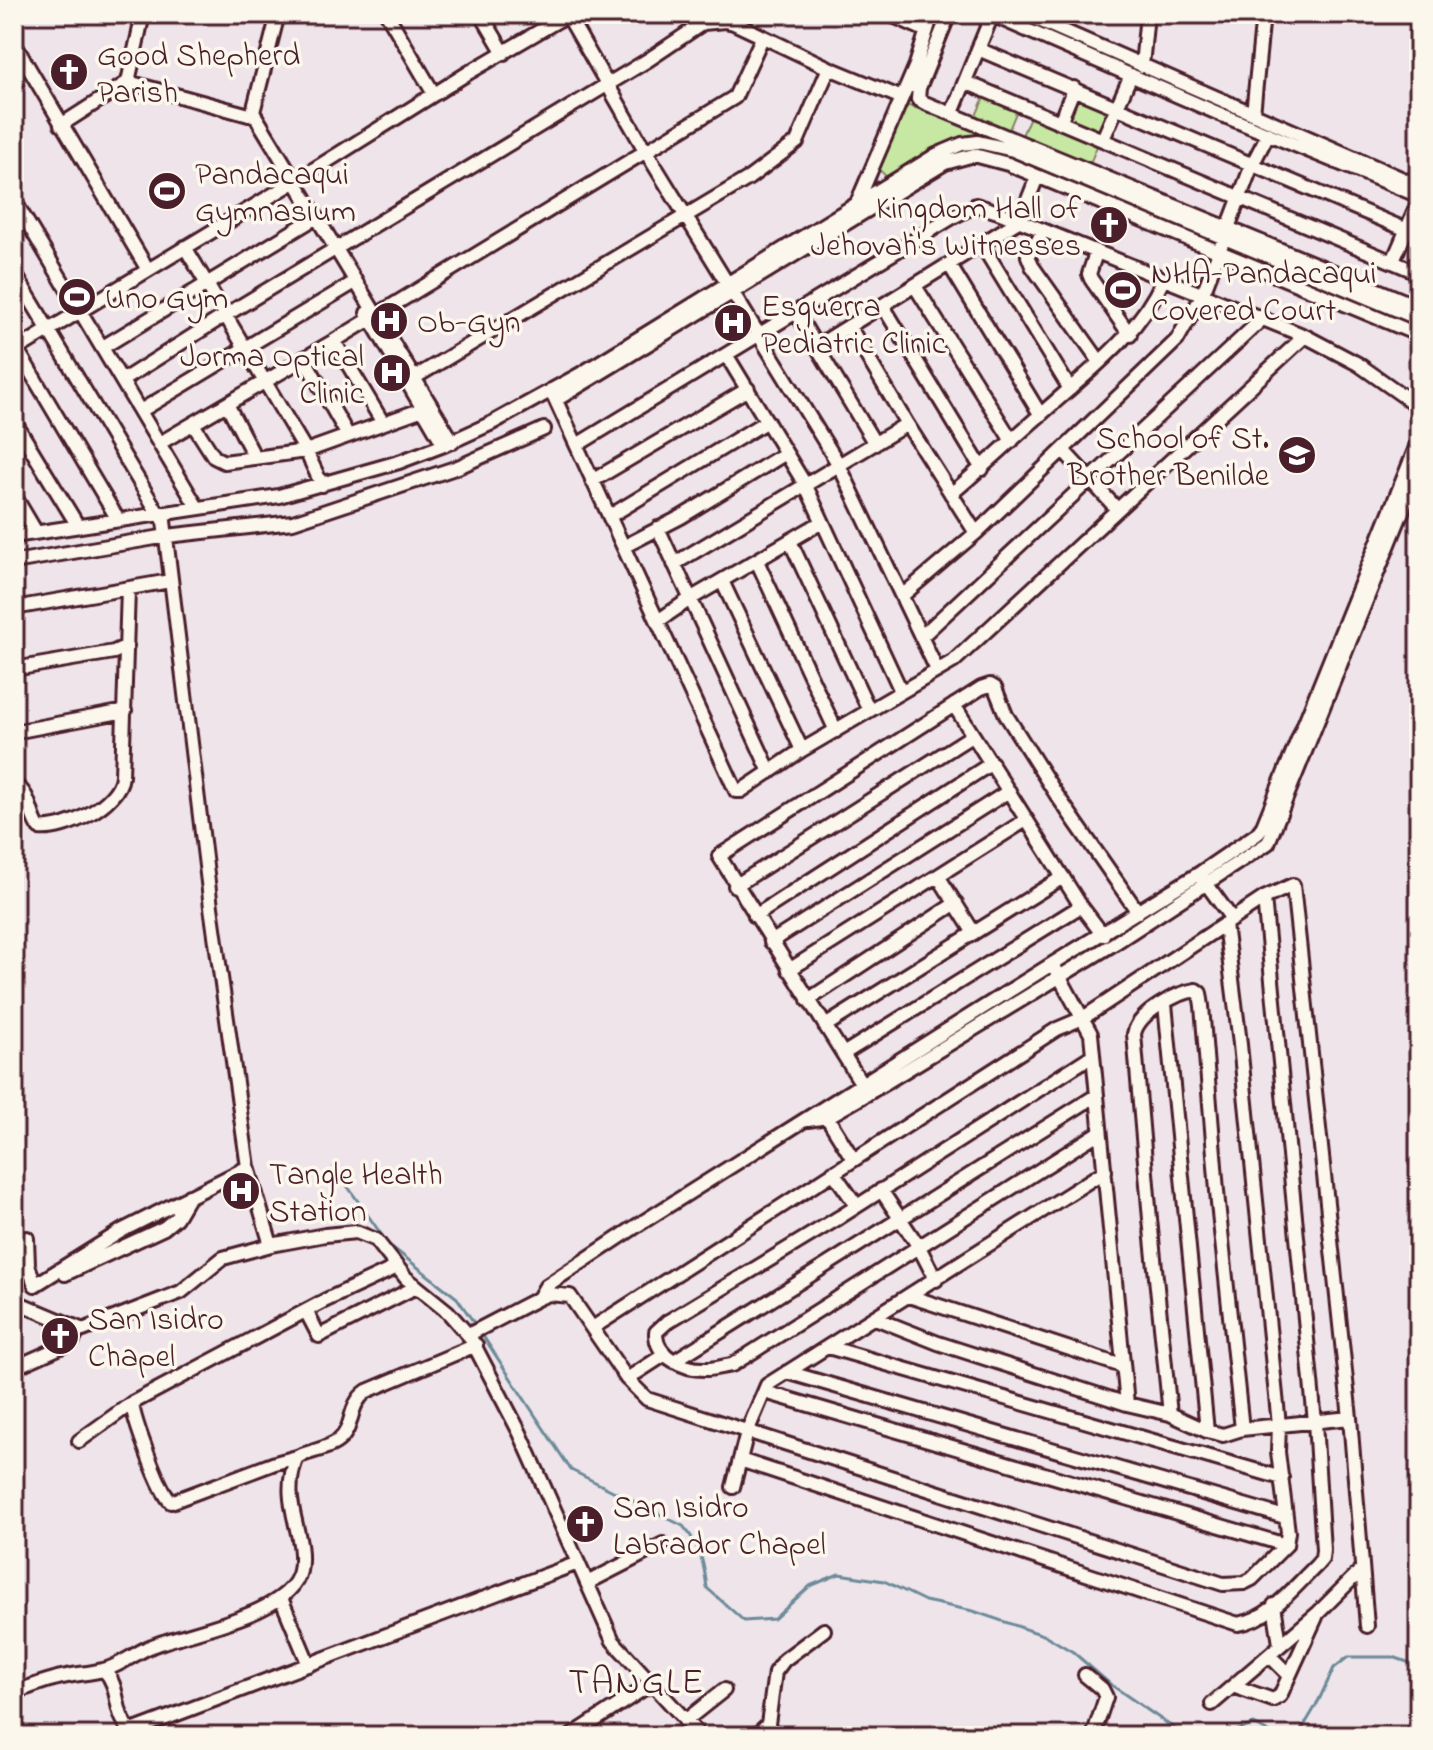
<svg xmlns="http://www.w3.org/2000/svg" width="1433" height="1750" font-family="'Indie Flower',sans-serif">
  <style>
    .green { fill: #c6e8a2; stroke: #888466; stroke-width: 2 }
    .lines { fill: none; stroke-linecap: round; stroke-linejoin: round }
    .stream { stroke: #6c8a98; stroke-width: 3 }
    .minor-casing { stroke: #4a1f2b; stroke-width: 18 }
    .minor { stroke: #fbf7ec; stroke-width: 12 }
    .labels { text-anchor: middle; stroke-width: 7; stroke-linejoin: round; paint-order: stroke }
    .poi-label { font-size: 32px; fill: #4a1f2b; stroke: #fbf7ec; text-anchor: start }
    .quarter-label { font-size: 36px; letter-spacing: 2px; fill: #4a1f2b; stroke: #fbf7ec }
  </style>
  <rect width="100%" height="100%" fill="#eee4ea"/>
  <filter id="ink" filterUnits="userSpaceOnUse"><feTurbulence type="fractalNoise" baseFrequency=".0125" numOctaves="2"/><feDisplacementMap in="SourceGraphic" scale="16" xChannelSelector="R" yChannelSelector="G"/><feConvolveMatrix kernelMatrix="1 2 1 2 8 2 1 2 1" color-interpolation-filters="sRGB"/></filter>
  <g filter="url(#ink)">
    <path class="green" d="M985 95 1018 108 1008 132 975 118Z
      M1075 95 1112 108 1101 134 1068 120 1067 114Z
      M903 104 996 134 1023 150 994 139 976 137 895 176 887 177 876 167Z
      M1031 114 1099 141 1089 166 1021 138Z
      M991 146 1141 207 1142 213 1140 215 1135 214 996 155 981 151 931 160 948 150Z"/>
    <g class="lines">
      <path class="stream" d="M334 1167 388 1244 457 1298 477 1327
        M481 1333 571 1470 683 1526C700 1545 704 1563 707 1588L744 1621 774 1619 810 1586 839 1574 884 1581 925 1601 973 1611 1046 1636 1073 1652 1110 1684 1175 1729 1192 1736
        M1224 1736 1254 1724 1276 1736
        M1298 1736 1317 1704 1334 1668 1348 1657H1393L1419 1666"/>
      <g class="minor-casing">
        <path id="minor" d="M387 14 434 94
          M481 14 504 53
          M567 14 645 150 839 465 937 670
          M889 14 925 30
          M990 14 1222 115 1419 196
          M1025 14 1419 186
          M14 43 148 270
          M978 49 1419 235
          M1142 66 1147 14
          M128 82 249 115 253 112 278 14
          M965 82 1419 273
          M908 84 919 88 918 99 925 103 1419 307
          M919 88 949 14
          M253 112 453 442
          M952 113 992 15
          M1253 114 1263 14
          M1060 122 1074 88
          M61 125 128 82 143 14
          M1103 139 1131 75
          M14 200 197 507
          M857 203 916 65 932 14
          M1043 231 1028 256 1032 266 1100 362
          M982 245 1070 389
          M185 247 306 451 322 485
          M1096 253 1089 274 1091 279 1130 335
          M1393 261 1419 201
          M949 264 1040 414
          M14 272 158 513
          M915 286 1012 441
          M883 306 982 469
          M796 312 875 444
          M367 313 444 445
          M849 326 907 424 976 533
          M334 341 383 423
          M14 344 117 518
          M817 346 1020 220 1037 177
          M103 347 310 221
          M14 351 289 185 468 73 569 14
          M727 356 806 486 901 691
          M304 358 347 434
          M123 380 224 316 648 60 703 23 725 21 734 23 829 68 902 98
          M407 382 749 178 797 142 829 68
          M551 390 736 791H741L802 750 954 661 1305 336
          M556 400 945 163 974 155 1008 164 1419 335
          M227 404 255 458
          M142 410 350 285
          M14 421 78 526
          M193 424 214 457 224 462 306 451 423 409
          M160 443 334 341 735 97 762 38
          M577 445 951 218 976 205 998 212 1305 336 1358 364 1419 407
          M1063 450 1117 509
          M592 481 748 389
          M951 494C981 469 1009 442 1039 416 1085 374 1137 338 1163 280
          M14 495 36 532
          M163 513 211 907 248 1167 271 1245
          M610 516 767 421
          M658 528 770 772
          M14 536 279 496 399 462 444 445 492 423 579 375 936 155 962 144 978 142 1013 150 1419 319
          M790 541 869 710
          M625 546 681 517 786 453
          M757 561 836 731
          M14 562 167 536 293 522 458 467 544 429
          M674 564 907 424
          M722 581 802 750
          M903 595 976 533 1177 340 1202 296 1252 165 1268 134
          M14 608 170 581
          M658 621 690 599 822 522
          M921 637 1261 320
          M14 669 114 652 127 646
          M954 705 1081 906 1103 935
          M14 732 125 711
          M14 785C31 793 29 814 39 828 65 831 119 805 122 776L128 589
          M938 876 974 933
          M1203 879 1232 919
          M735 886 973 735
          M755 916 992 763
          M771 942 1009 791
          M789 970 1026 820
          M1056 970 1091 1034 1127 1404
          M808 1000 956 903
          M1165 1004 1207 1431
          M825 1026 1063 877
          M843 1054 1081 906
          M1093 1055 840 1217 667 1322 656 1332C655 1357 685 1370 707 1369 715 1369 724 1366 732 1365L1100 1132
          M865 1089 719 856 981 688 990 685 995 688 1006 715 1056 794 1138 912
          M827 1117 853 1159
          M808 1120 827 1117 867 1094 1115 943 1268 843 1419 470
          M833 1172 857 1206
          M881 1190 919 1247 936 1280
          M27 1238 28 1265 35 1285 123 1230 248 1167
          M65 1274 164 1228 176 1218 189 1196
          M909 1296 1122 1366
          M539 1298 546 1286 638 1225 1052 964 1200 873 1257 834 1263 826 1419 440
          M14 1301 83 1330 181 1292 223 1258 271 1245 325 1235 356 1232 376 1240 406 1278 448 1312 470 1337 520 1433 613 1641 700 1736
          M306 1311 319 1336 416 1287
          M875 1318 938 1343 1127 1404 1170 1414 1207 1431 1223 1435 1242 1429 1350 1418
          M594 1327 1057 1029 1083 1018 1264 898 1293 885 1350 1418 1367 1626
          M468 1335 539 1298 549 1294 570 1296 627 1379 647 1399 1223 1584 1244 1583 1252 1579 1286 1545 1288 1532 1278 1452 1279 1425 1239 1035 1225 924
          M828 1347 1282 1478
          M674 1361 1097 1095
          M18 1366 72 1342 79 1330
          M787 1372 1285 1517
          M627 1379 664 1355
          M765 1392 1286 1545
          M132 1403C133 1418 160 1493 171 1502L275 1463 297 1457
          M1170 1414 1150 1219 1134 1034C1138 1013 1176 993 1196 990L1200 993 1202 1006 1218 1203 1242 1429
          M79 1441 132 1403 326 1300 397 1267
          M740 1460 1238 1624C1269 1620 1294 1587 1316 1566L1322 1559 1323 1550 1315 1422 1264 898
          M733 1487 747 1432 767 1385 1105 1171
          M587 1583 663 1544
          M281 1598 309 1665
          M1274 1605 1280 1644
          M1269 1655 1289 1675
          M104 1670C122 1688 112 1715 132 1731L578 1563
          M1085 1675 1102 1689 1106 1697 1093 1736
          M1233 1686 1273 1700 1280 1696 1316 1617
          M14 1693C27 1688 41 1682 54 1679 70 1674 87 1674 103 1670 119 1667 136 1652 152 1646 188 1631 291 1615 300 1571 307 1532 278 1503 297 1457 310 1451 329 1449 339 1440 355 1427 347 1405 367 1391L476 1345
          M1212 1704 1318 1613 1361 1570
          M685 1721 724 1690
          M571 1736 651 1684
          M755 1736 768 1724
          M772 1736 768 1724 775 1672 784 1660 824 1630"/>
      </g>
      <use href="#minor" class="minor"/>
    </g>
  </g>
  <defs>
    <g id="church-disc" transform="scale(2)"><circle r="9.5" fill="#4a1f2b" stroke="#fbf7ec"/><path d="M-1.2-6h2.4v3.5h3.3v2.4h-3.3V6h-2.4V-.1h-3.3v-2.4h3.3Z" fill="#fff"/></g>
    <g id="stadium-disc" transform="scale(2)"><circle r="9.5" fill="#4a1f2b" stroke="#fbf7ec"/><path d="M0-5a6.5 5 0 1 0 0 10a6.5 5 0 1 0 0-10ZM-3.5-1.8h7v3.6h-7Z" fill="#fff"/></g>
    <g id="hospital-disc" transform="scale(2)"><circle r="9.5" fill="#4a1f2b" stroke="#fbf7ec"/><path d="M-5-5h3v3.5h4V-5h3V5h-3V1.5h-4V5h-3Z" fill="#fff"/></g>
    <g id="school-disc" transform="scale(2)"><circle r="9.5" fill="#4a1f2b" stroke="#fbf7ec"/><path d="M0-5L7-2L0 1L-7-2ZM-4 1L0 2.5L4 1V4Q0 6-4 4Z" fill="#fff"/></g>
  </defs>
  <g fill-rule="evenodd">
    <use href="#church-disc" x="69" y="72"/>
    <use href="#stadium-disc" x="167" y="191"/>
    <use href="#church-disc" x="1109" y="225"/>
    <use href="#stadium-disc" x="1123" y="290"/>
    <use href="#stadium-disc" x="77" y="297"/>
    <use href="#hospital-disc" x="389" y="321"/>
    <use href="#hospital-disc" x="733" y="323"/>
    <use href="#hospital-disc" x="392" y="373"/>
    <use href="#school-disc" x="1297" y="455"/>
    <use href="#hospital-disc" x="241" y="1191"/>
    <use href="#church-disc" x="60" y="1336"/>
    <use href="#church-disc" x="585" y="1524"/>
  </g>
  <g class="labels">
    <g class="poi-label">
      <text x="97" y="65">Good Shepherd<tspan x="97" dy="37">Parish</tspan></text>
      <text x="195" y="184">Pandacaqui<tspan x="195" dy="37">Gymnasium</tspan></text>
      <text x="1081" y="218" text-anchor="end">Kingdom Hall of<tspan x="1081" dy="37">Jehovah's Witnesses</tspan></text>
      <text x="1151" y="283">NHA-Pandacaqui<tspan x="1151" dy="37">Covered Court</tspan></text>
      <text x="105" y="308">Uno Gym</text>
      <text x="761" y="316">Esguerra<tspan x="761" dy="37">Pediatric Clinic</tspan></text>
      <text x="417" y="332">Ob-Gyn</text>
      <text x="364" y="366" text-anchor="end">Jorma Optical<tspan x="364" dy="37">Clinic</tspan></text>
      <text x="1269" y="448" text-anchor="end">School of St.<tspan x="1269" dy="37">Brother Benilde</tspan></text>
      <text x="269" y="1184">Tangle Health<tspan x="269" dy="37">Station</tspan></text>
      <text x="88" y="1329">San Isidro<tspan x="88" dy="37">Chapel</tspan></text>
      <text x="613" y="1517">San Isidro<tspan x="613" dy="37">Labrador Chapel</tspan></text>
    </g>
    <g class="quarter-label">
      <text x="637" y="1693">TANGLE</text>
    </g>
  </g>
  <rect width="1433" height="1750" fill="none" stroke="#fbf7ec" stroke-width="48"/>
  <rect x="24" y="24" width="1385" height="1702" fill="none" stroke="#4a1f2b" stroke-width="3" filter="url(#ink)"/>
</svg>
